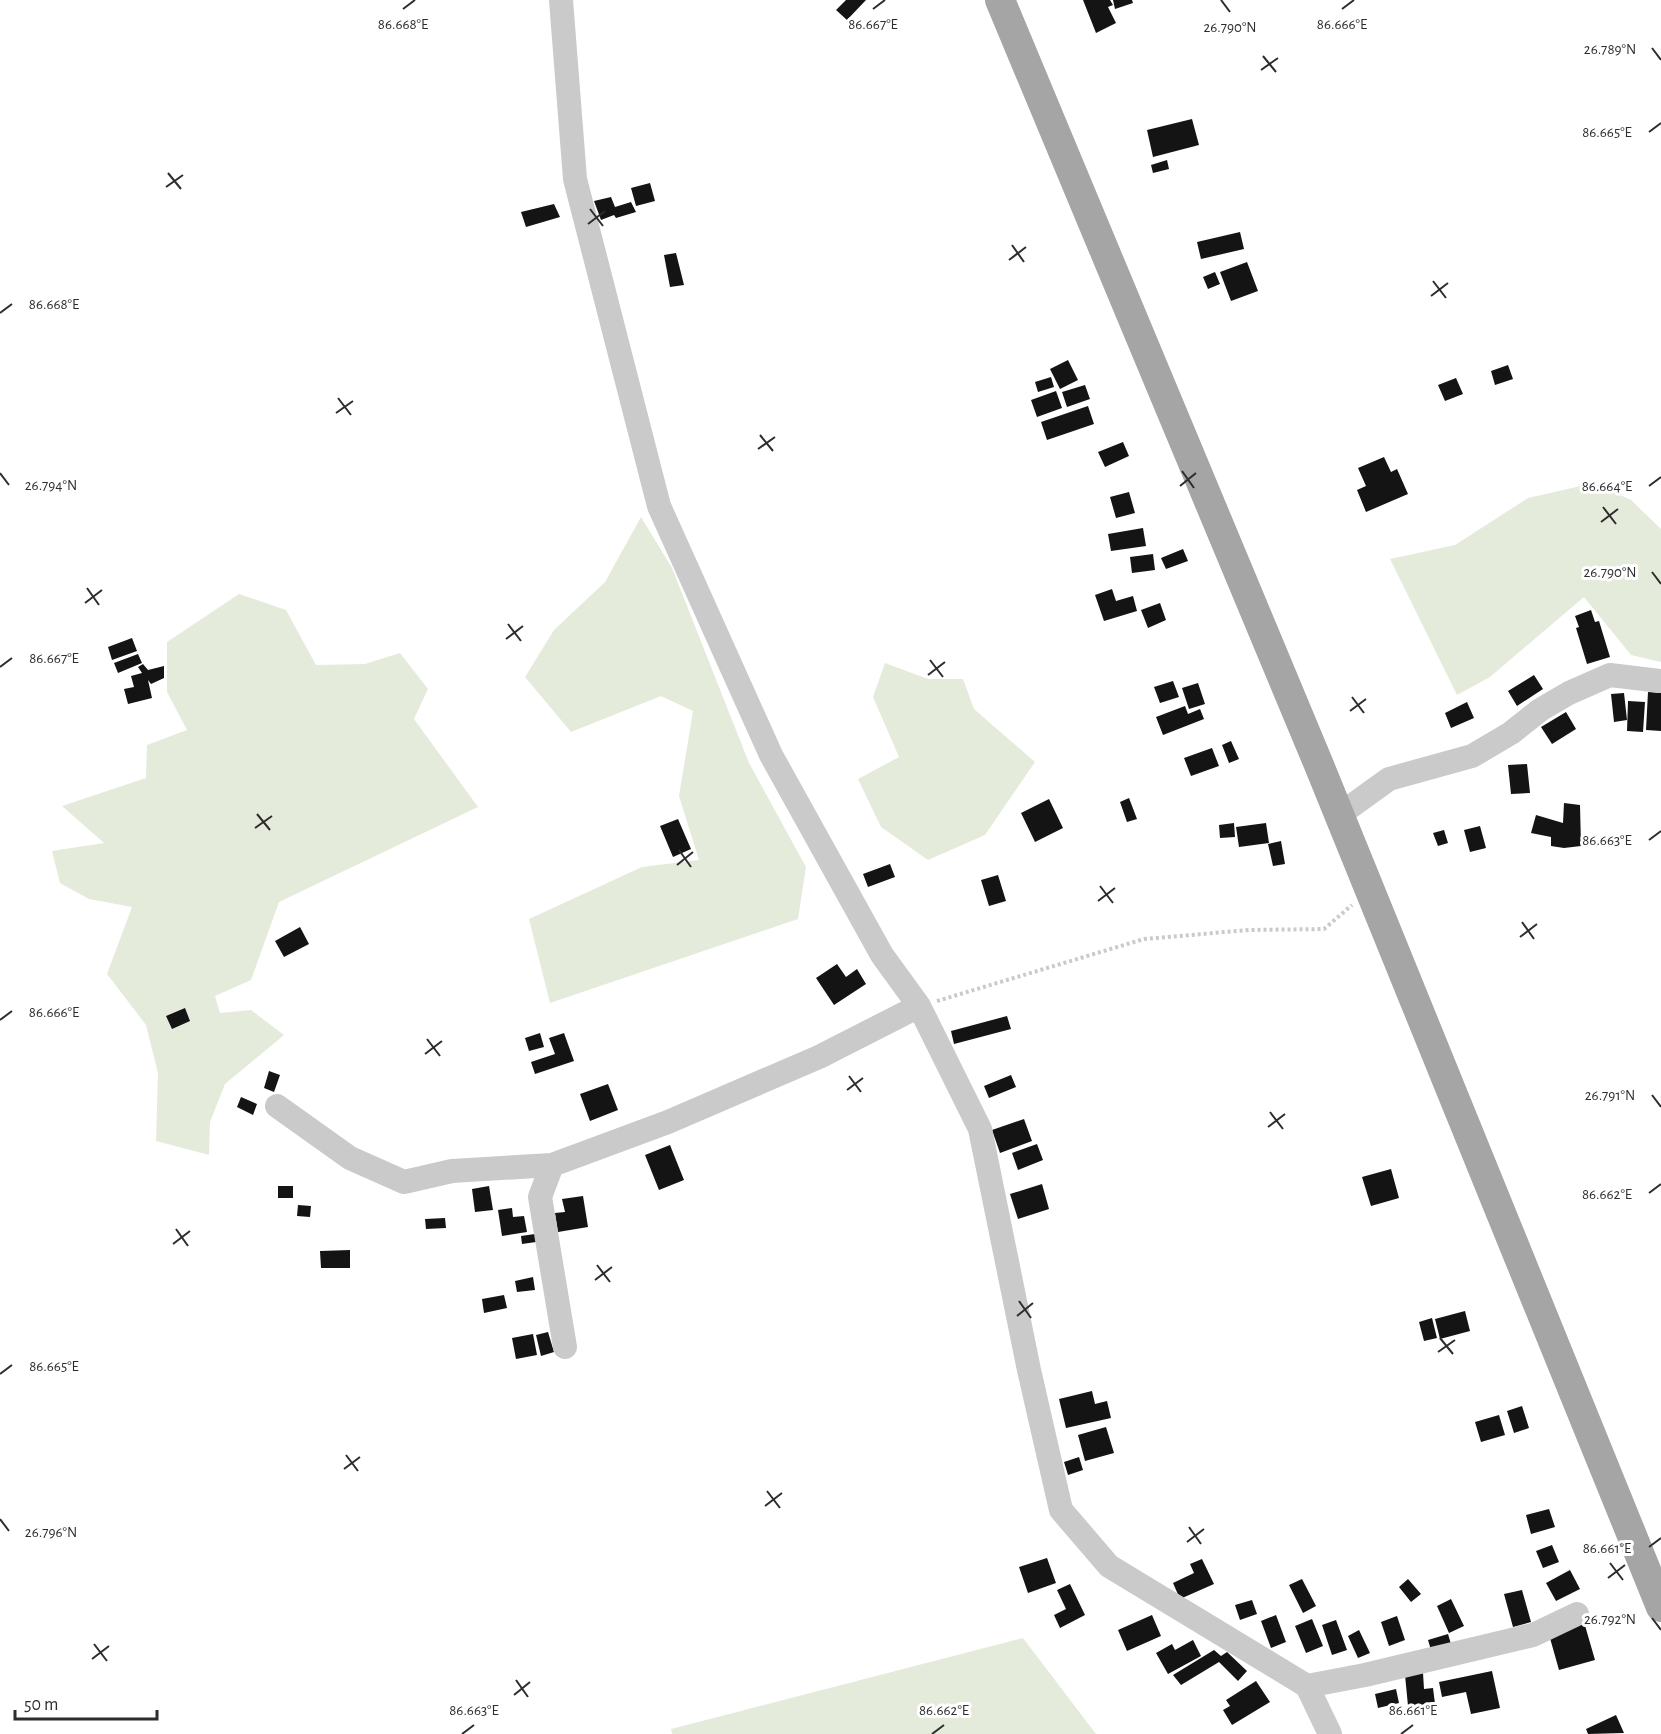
<svg xmlns="http://www.w3.org/2000/svg" width="1661" height="1734" font-family="'Alegreya Sans',sans-serif">
  <style>
    .green { fill: #e5ebdb }
    .building { fill: #141414 }
    .lines { fill: none; stroke-linecap: round; stroke-linejoin: round }
    .path { stroke: #cacaca; stroke-width: 4; stroke-dasharray: 3 3; stroke-linecap: butt }
    .minor { stroke: #cacaca; stroke-width: 24 }
    .major { stroke: #a5a5a5; stroke-width: 30 }
    .ticks { fill: none; stroke: #2d2d2d; stroke-width: 2 }
    .ticks-label { font-size: 15px; text-anchor: middle; fill: #2d2d2d; stroke: #fff; stroke-width: 6; stroke-linejoin: round; paint-order: stroke }
  </style>
  <rect width="100%" height="100%" fill="#fff"/>
  <path class="green" d="M1594 483 1631 500 1661 529V662L1631 655 1584 597 1490 677 1457 695 1390 559 1455 545 1528 498Z
    M641 517 672 568 749 763 806 867 798 919 550 1003 529 919 642 867 699 860 679 796 693 711 661 696 571 732 525 677 554 630 605 582Z
    M239 594 286 610 316 665 365 664 400 653 428 689 414 719 478 807 279 902 251 980 215 996 220 1013 251 1010 284 1035 225 1084 210 1122 209 1155 156 1141 158 1073 146 1025 107 974 132 907 89 899 60 883 52 851 104 843 62 806 146 778 147 745 187 730 167 692V642Z
    M885 663 928 679H963L974 709 1035 762 985 835 928 860 881 827 858 779 899 757 873 697Z
    M1023 1638 1096 1734H672L671 1729Z"/>
  <path class="building" d="M846 0H866L847 20 836 10Z
    M1083 0H1110L1113 5 1108 7 1116 23 1096 33Z
    M1113 0H1132L1133 3 1115 9Z
    M1192 119 1199 145 1153 157 1147 130Z
    M1167 160 1169 169 1153 173 1151 165Z
    M650 183 655 201 636 206 631 188Z
    M611 197 615 207 631 202 636 212 616 218 614 215 601 220 594 201Z
    M554 204 560 217 526 227 521 212Z
    M1240 232 1244 249 1201 259 1197 242Z
    M676 253 684 285 670 287 664 255Z
    M1247 262 1258 291 1231 301 1220 272Z
    M1215 272 1220 284 1208 289 1203 277Z
    M1068 360 1078 380 1060 389 1050 369Z
    M1508 365 1513 379 1495 385 1491 371Z
    M1051 377 1054 387 1038 392 1035 382Z
    M1456 378 1463 394 1445 401 1438 385Z
    M1085 385 1090 399 1067 407 1062 392Z
    M1056 391 1062 408 1037 417 1031 400Z
    M1088 406 1094 424 1047 440 1041 422Z
    M1123 442 1129 456 1105 467 1098 452Z
    M1384 457 1391 472 1397 469 1408 494 1366 512 1357 490 1366 486 1358 468Z
    M1129 492 1135 513 1116 518 1110 497Z
    M1143 528 1146 546 1111 551 1108 534Z
    M1183 549 1188 561 1166 569 1161 558Z
    M1153 554 1155 570 1132 573 1130 557Z
    M1112 589 1116 601 1133 596 1137 611 1104 621 1095 595Z
    M1160 603 1166 620 1148 628 1141 610Z
    M1591 610 1595 622 1599 621 1610 657 1587 664 1576 628 1579 627 1575 616Z
    M132 638 137 651 112 660 108 647Z
    M138 654 142 663 118 673 114 663Z
    M143 664 148 670 164 666V678L151 684 148 680 152 698 128 704 124 689 134 687 131 676 142 673 138 667Z
    M1534 675 1543 689 1517 706 1508 691Z
    M1173 681 1179 697 1160 703 1154 687Z
    M1198 683 1205 704 1189 709 1182 688Z
    M1648 692 1661 693V731L1646 730Z
    M1624 693 1627 720 1614 722 1611 694Z
    M1628 701 1645 702 1643 732 1627 731Z
    M1467 702 1474 718 1451 728 1445 713Z
    M1185 706 1188 714 1200 709 1204 719 1163 735 1156 717Z
    M1566 712 1576 729 1552 744 1541 727Z
    M1231 741 1239 759 1229 763 1222 745Z
    M1212 748 1219 766 1191 776 1184 758Z
    M1527 764 1530 793 1511 794 1508 765Z
    M1129 798 1137 819 1127 822 1120 802Z
    M1049 799 1063 828 1035 842 1021 813Z
    M1564 803 1580 805 1581 846 1564 848 1551 846V837L1531 833 1536 815 1563 823Z
    M678 819 691 849 673 857 660 826Z
    M1234 823 1235 837 1220 838 1219 825Z
    M1266 823 1269 843 1239 847 1236 827Z
    M1480 826 1486 848 1470 852 1464 830Z
    M1444 830 1448 843 1438 846 1433 833Z
    M1281 841 1285 864 1273 866 1268 844Z
    M890 864 895 877 868 887 863 874Z
    M998 875 1006 901 989 906 981 880Z
    M300 927 309 944 284 957 275 941Z
    M837 964 846 977 857 969 866 984 834 1005 816 978Z
    M185 1008 190 1021 172 1029 166 1016Z
    M1007 1016 1011 1029 954 1044 951 1031Z
    M540 1033 544 1047 529 1051 525 1038Z
    M564 1033 574 1061 535 1074 531 1062 555 1054 549 1038Z
    M269 1071 280 1075 274 1092 264 1088Z
    M1011 1075 1016 1087 989 1098 984 1086Z
    M608 1084 618 1110 590 1121 580 1094Z
    M241 1097 257 1104 253 1115 237 1107Z
    M1024 1119 1032 1141 1000 1153 992 1130Z
    M1037 1144 1043 1160 1018 1170 1012 1153Z
    M670 1145 684 1180 659 1190 645 1155Z
    M1391 1169 1399 1198 1371 1206 1362 1177Z
    M1042 1184 1049 1209 1018 1219 1010 1194Z
    M278 1186H293V1198H278Z
    M489 1186 493 1210 475 1212 472 1189Z
    M583 1196 588 1227 558 1232 555 1213 565 1212 562 1199Z
    M298 1205 311 1206 310 1217 297 1216Z
    M512 1208 513 1217 524 1216 527 1232 502 1236 498 1210Z
    M445 1218 446 1228 426 1229 425 1219Z
    M535 1234 536 1242 522 1244 521 1236Z
    M350 1250V1268H321L320 1251Z
    M533 1277 535 1290 517 1292 515 1281Z
    M504 1295 507 1308 484 1313 482 1299Z
    M1465 1311 1470 1331 1440 1339 1435 1319Z
    M1432 1318 1437 1338 1424 1341 1419 1322Z
    M548 1332 554 1352 541 1356 536 1335Z
    M533 1334 537 1355 516 1359 512 1338Z
    M1092 1391 1095 1404 1107 1401 1111 1418 1066 1428 1059 1399Z
    M1522 1406 1529 1428 1514 1433 1507 1411Z
    M1499 1415 1505 1435 1481 1442 1475 1422Z
    M1106 1427 1114 1453 1085 1461 1078 1435Z
    M1079 1457 1083 1470 1068 1475 1064 1462Z
    M1549 1509 1555 1527 1531 1534 1526 1515Z
    M1552 1545 1559 1562 1543 1568 1536 1551Z
    M1047 1558 1056 1583 1028 1593 1019 1567Z
    M1202 1559 1214 1584 1180 1599 1173 1583 1194 1573 1190 1564Z
    M1570 1570 1580 1589 1556 1601 1546 1583Z
    M1302 1579 1316 1606 1303 1613 1289 1585Z
    M1408 1579 1421 1594 1411 1602 1399 1587Z
    M1070 1584 1085 1615 1060 1628 1054 1615 1066 1609 1057 1590Z
    M1522 1590 1531 1622 1513 1627 1504 1594Z
    M1451 1599 1464 1626 1449 1633 1437 1606Z
    M1252 1600 1257 1614 1240 1620 1235 1605Z
    M1152 1615 1161 1636 1127 1651 1118 1630Z
    M1276 1615 1286 1642 1271 1648 1261 1621Z
    M1397 1616 1405 1640 1389 1646 1381 1622Z
    M1312 1619 1323 1646 1306 1653 1295 1626Z
    M1336 1620 1347 1650 1332 1655 1322 1625Z
    M1584 1622 1595 1660 1559 1670 1548 1631Z
    M1359 1630 1370 1653 1358 1658 1348 1636Z
    M1448 1634 1451 1644 1431 1650 1428 1640Z
    M1193 1640 1201 1656 1168 1674 1156 1653 1172 1644 1175 1650Z
    M1214 1650 1221 1656 1227 1652 1247 1671 1238 1681 1219 1662 1181 1685 1173 1675Z
    M1492 1671 1500 1708 1471 1714 1466 1692 1442 1697 1439 1682Z
    M1423 1673 1424 1689 1433 1688 1435 1704 1408 1706 1405 1675Z
    M1256 1681 1270 1702 1232 1725 1223 1710 1230 1706 1226 1700Z
    M1396 1689 1399 1703 1378 1708 1375 1694Z
    M1616 1715 1624 1733 1588 1734 1586 1729Z"/>
  <g class="lines">
    <path class="path" d="M937 1001 1144 939 1249 930 1324 929 1352 905"/>
    <path class="minor" d="M561 0 575 179 659 506 771 755 882 955 919 1006 980 1129 1029 1370 1061 1510 1109 1566 1307 1686 1330 1734
      M1339 815 1389 779 1472 756 1511 733 1540 710 1569 693 1610 675 1661 681
      M277 1106 350 1158 404 1182 452 1171 552 1165 668 1122 819 1057 919 1006
      M552 1165 540 1197 565 1347
      M1307 1686 1365 1675 1533 1635 1577 1614"/>
    <path class="major" d="M1000 0 1319 765 1661 1607"/>
  </g>
  <path class="ticks" d="M1221 0 1230 12M403 9 415 0M873 9 885 0M1342 9 1354 0M1652 48 1661 60M1263 56 1276 72M1261 70 1278 58M1649 132 1661 123M168 173 181 189M166 187 183 175M590 209 603 226M588 224 605 211M1012 245 1024 262M1009 260 1026 247M1433 281 1446 298M1431 296 1448 283M0 313 12 304M338 398 351 415M336 413 353 401M760 435 773 451M758 449 775 437M1182 471 1194 488M0 473 9 485M1180 486 1196 473M1649 486 1661 477M1603 507 1616 524M1601 522 1618 509M1652 572 1661 584M87 588 99 605M85 603 102 590M508 624 521 641M506 639 523 626M930 660 943 677M0 667 12 658M928 675 945 662M1352 697 1364 713M1350 711 1366 699M257 814 270 830M255 828 272 816M1649 840 1661 831M679 850 691 867M677 865 693 852M1100 886 1113 903M1098 901 1115 888M1522 922 1534 939M1520 937 1537 924M0 1020 12 1011M427 1039 440 1056M425 1054 442 1041M849 1076 861 1092M847 1090 863 1078M1652 1095 1661 1107M1270 1112 1283 1129M1268 1127 1285 1114M1649 1193 1661 1184M176 1229 188 1246M173 1244 190 1231M597 1265 610 1282M595 1280 612 1267M1019 1301 1031 1318M1017 1316 1033 1303M1440 1338 1453 1354M1438 1352 1455 1340M0 1374 12 1365M346 1455 358 1471M344 1469 360 1457M767 1491 780 1508M765 1506 782 1493M0 1519 9 1531M1189 1527 1201 1544M1187 1542 1204 1529M1649 1547 1661 1538M1610 1563 1623 1580M1608 1578 1625 1565M1652 1618 1661 1630M94 1644 107 1661M92 1659 109 1646M516 1680 528 1697M514 1695 530 1682M462 1734 474 1725M932 1734 944 1725M1401 1734 1413 1725"/>
  <g class="ticks-label">
    <text x="403" y="29">86.668°E</text>
    <text x="873" y="29">86.667°E</text>
    <text x="1342" y="29">86.666°E</text>
    <text x="1230" y="32">26.790°N</text>
    <text x="1610" y="54">26.789°N</text>
    <text x="1607" y="137">86.665°E</text>
    <text x="54" y="309">86.668°E</text>
    <text x="51" y="490">26.794°N</text>
    <text x="1607" y="491">86.664°E</text>
    <text x="1610" y="577">26.790°N</text>
    <text x="54" y="663">86.667°E</text>
    <text x="1607" y="845">86.663°E</text>
    <text x="54" y="1017">86.666°E</text>
    <text x="1610" y="1100">26.791°N</text>
    <text x="1607" y="1199">86.662°E</text>
    <text x="54" y="1371">86.665°E</text>
    <text x="51" y="1537">26.796°N</text>
    <text x="1607" y="1553">86.661°E</text>
    <text x="1610" y="1624">26.792°N</text>
    <text x="474" y="1715">86.663°E</text>
    <text x="944" y="1715">86.662°E</text>
    <text x="1413" y="1715">86.661°E</text>
  </g>
  <path d="M15 1710v9h142v-9" fill="none" stroke="#2d2d2d" stroke-width="3"/>
  <text x="24" y="1710" font-size="18" fill="#2d2d2d" stroke="#ffffff" stroke-width="4.5" paint-order="stroke">50 m</text>
</svg>
